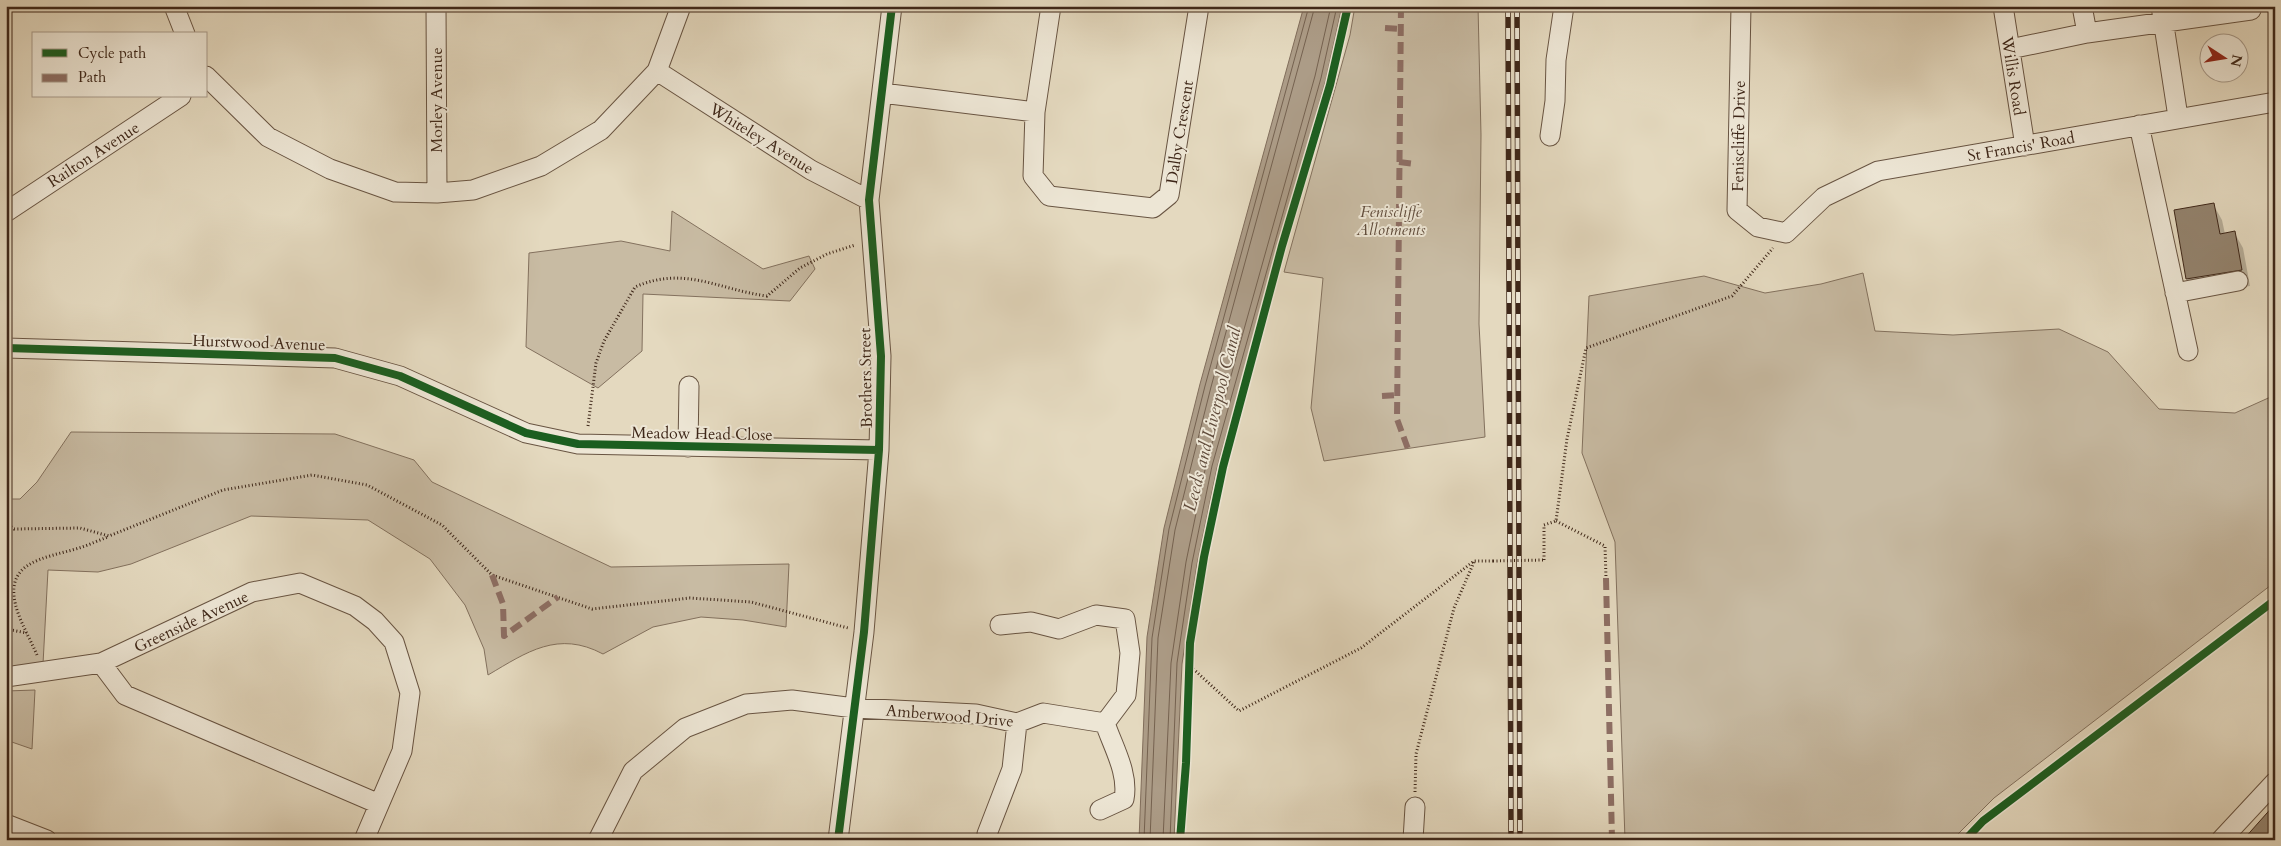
<svg xmlns="http://www.w3.org/2000/svg" width="2281" height="846" font-family="Cardo,serif">
  <style>
    .green { fill: #c8bba3; stroke: #83715e }
    .water { fill: #ac9c87; stroke: #806d5b }
    .shadow { fill: #0003 }
    .lines { fill: none; stroke-linecap: round; stroke-linejoin: round }
    .shore { stroke: #756250; stroke-width: 1 }
    .building { fill: #94846f; stroke: #3e2719 }
    .minor-casing { stroke: #685442; stroke-width: 21 }
    .path { stroke: #3e2719; stroke-width: 3; stroke-dasharray: 1 2.5; stroke-linecap: butt }
    .minor { stroke: #ede6d5; stroke-width: 19 }
    .rail-casing { stroke: #3e2719; stroke-width: 5.5 }
    .rail { stroke: #ede6d5; stroke-width: 4; stroke-dasharray: 11; stroke-linecap: butt }
    .path-bridge { stroke: #3e2719; stroke-width: 3; stroke-dasharray: 1 2.5; stroke-linecap: butt }
    .quiet { stroke: #8d6e63; stroke-width: 6; stroke-dasharray: 12 6; stroke-linecap: butt }
    .cycleway-casing { stroke: #ede6d5; stroke-width: 11 }
    .cycleway { stroke: #1b5e20; stroke-width: 8 }
    .labels { text-anchor: middle; stroke-width: 4; stroke-linejoin: round; paint-order: stroke }
    .street-label { font-size: 16px; fill: #3e2719; stroke: #ede6d5 }
    .park-label { font-size: 16px; font-style: italic; fill: #604c3c; stroke: #ede6d5 }
    .water-label { font-size: 18px; font-style: italic; fill: #5f4a3a; stroke: #ede6d5 }
  </style>
  <rect width="100%" height="100%" fill="#e4d9bf"/>
  <filter id="stains"><feTurbulence type="fractalNoise" baseFrequency=".004" numOctaves="4"/><feColorMatrix values="0 0 0 0 .2 0 0 0 0 .09 0 0 0 0 .02 0 0 0 .5 -.17"/></filter>
  <radialGradient id="worn" r=".72"><stop offset=".6" stop-color="#630" stop-opacity="0"/><stop offset="1" stop-color="#630" stop-opacity=".3"/></radialGradient>
  <path class="green" d="M1355 6H1478L1481 135 1479 324 1485 437 1324 461 1311 408 1323 278 1284 272 1350 35Z
    M672 211 763 269 809 256 815 269 790 301 643 294 642 351 598 388 526 347 529 253 621 241 670 251Z
    M1863 273 1875 331 1953 335 2059 329 2108 352 2159 409 2235 413 2275 395V582L1994 798 1952 840H1625L1615 542 1582 453 1589 296 1704 276 1765 293 1821 284Z
    M71 432 335 434 414 460 432 482 611 567 789 564 786 627 743 620 701 617 653 627 603 654C558 630 527 652 488 675L484 649 465 605 430 559 368 520 251 516 131 564 98 572 48 570 43 664 6 669V499H20L37 482Z
    M35 690 32 749 6 740V691Z"/>
  <path class="water" d="M1304 6H1342L1326 79 1217 468 1197 564 1182 664 1174 840H1139L1147 637 1164 528 1200 384Z"/>
  <path class="shadow" d="M2213 204 2222 220 2225 234 2234 232 2243 248 2250 286 2196 295 2187 279 2175 211Z"/>
  <g class="lines">
    <path class="shore" d="M1144 840 1152 638 1169 529 1205 386 1309 6
      M1150 840 1158 638 1175 530 1211 387 1315 6
      M1163 840 1171 663 1186 562 1206 465 1315 76 1331 6
      M1170 840 1177 663 1192 563 1212 466 1321 78 1337 6"/>
  </g>
  <path class="building" d="M2214 203 2220 234 2235 231 2242 270 2186 279 2174 210Z
    M2275 804V840H2243Z"/>
  <g class="lines">
    <g class="minor-casing">
      <path id="minor" d="M174 6 185 34
        M436 6 437 193
        M1051 6 1035 112 1033 176 1049 196 1153 208 1169 195 1199 6
        M1741 6 1737 210 1758 227 1786 233 1824 197 1878 171 2275 102
        M2003 6 2025 146
        M2082 6 2087 33
        M2161 6 2178 117
        M2010 49 2087 33 2251 10 2250 6
        M657 71 811 170 869 200
        M206 76 268 137 330 169 395 192 437 193 473 190 541 166 601 130 657 71 681 6
        M882 93 1035 112
        M2139 125 2188 351
        M1550 136 1555 101 1556 60 1564 6
        M6 212 181 96
        M2175 293 2238 281
        M6 348 335 358 400 376 526 433 578 444 879 450
        M688 447 689 386
        M101 663 125 695 379 804
        M6 677 101 663 252 592 300 583 355 606 375 621 394 642 410 693 402 751 364 840
        M1100 810 1124 799C1129 773 1113 747 1105 723
        M6 824 47 840
        M598 840 633 771 685 728 746 704 792 700 854 708 976 714 1017 723 1043 713 1105 723 1126 695 1130 653 1125 619 1096 615 1059 629 1031 622 1000 625
        M838 840 864 632 879 450 881 356 869 200 892 6
        M987 840V834L1012 769 1017 723
        M1413 840 1415 807
        M2221 840 2275 782"/>
    </g>
    <path class="path" d="M588 426 596 363 604 341 635 287C685 265 719 290 767 296L800 268 827 254 855 245
      M1556 521 1605 546 1606 578
      M6 522 14 529 80 528 109 536 223 490 312 475 367 485 442 525 492 575 592 609 690 598 751 602 848 628
      M1544 560V525L1556 521 1567 439 1586 348 1732 296 1773 248
      M6 629 27 633
      M37 655C31 641 23 627 18 613 0 561 43 559 79 548 89 545 99 540 108 537
      M1188 664 1239 711 1361 648 1474 561H1493
      M1415 792 1416 754 1454 608 1474 562"/>
    <use href="#minor" class="minor"/>
    <g class="rail-casing">
      <path id="rail" d="M1508 6 1511 840
        M1517 6 1520 840"/>
    </g>
    <use href="#rail" class="rail"/>
    <path class="path-bridge" d="M1493 561 1544 560"/>
    <path class="quiet" d="M1401 6 1397 419 1408 449
      M1385 28 1400 29
      M1399 162 1415 164
      M1382 396 1398 395
      M492 575 503 604 504 636 558 597
      M1606 578 1612 840"/>
    <g class="cycleway-casing">
      <path id="cycleway" d="M6 348 335 358 400 376 526 433 578 444 879 450
        M838 840 864 632 879 450 881 356 869 200 892 6
        M1180 840 1186 763 1190 643 1204 557 1223 467 1282 246 1330 85 1348 6
        M1965 840 1983 821 2275 600"/>
    </g>
    <use href="#cycleway" class="cycleway"/>
  </g>
  <g class="labels">
    <g class="street-label">
      <text transform="translate(2014 76) rotate(81)" y="6">Willis Road</text>
      <text transform="translate(436 100) rotate(-90)" y="6">Morley Avenue</text>
      <text transform="translate(1179 132) rotate(-81)" y="6">Dalby Crescent</text>
      <text transform="translate(1738 136) rotate(-89)" y="6">Feniscliffe Drive</text>
      <text transform="translate(762 138) rotate(32)" y="6">Whiteley Avenue</text>
      <text transform="translate(2021 146) rotate(-10)" y="6">St Francis' Road</text>
      <text transform="translate(93 154) rotate(-33)" y="6">Railton Avenue</text>
      <text transform="translate(259 342) rotate(2)" y="6">Hurstwood Avenue</text>
      <text transform="translate(865 378) rotate(-91)" y="6">Brothers Street</text>
      <text transform="translate(702 433) rotate(1)" y="6">Meadow Head Close</text>
      <text transform="translate(191 621) rotate(-25)" y="6">Greenside Avenue</text>
      <text transform="translate(950 715) rotate(5)" y="6">Amberwood Drive</text>
    </g>
    <g class="park-label">
      <text x="1391" y="217">Feniscliffe<tspan x="1391" dy="18">Allotments</tspan></text>
    </g>
    <g class="water-label">
      <text transform="translate(1212 419) rotate(-76)" y="6">Leeds and Liverpool Canal</text>
    </g>
  </g>
  <rect width="2281" height="846" fill="none" stroke="#e4d9bf" stroke-width="25"/>
  <rect x="8" y="8" width="2266" height="831" fill="none" stroke="#3e2719" stroke-width="2.5"/>
  <rect x="12" y="12" width="2256" height="821" fill="none" stroke="#3e2719"/>
  <rect x="32" y="32" width="175" height="65" fill="#ede6d5" stroke="#a79a8a"/>
  <rect x="42" y="49" width="25" height="8" fill="#1b5e20" stroke="#a79a8a"/>
  <text x="78" y="58" font-size="15" fill="#3e2719">Cycle path</text>
  <rect x="42" y="74" width="25" height="8" fill="#8d6e63" stroke="#a79a8a"/>
  <text x="78" y="82" font-size="15" fill="#3e2719">Path</text>
  <g transform="translate(2224 58) rotate(102)"><circle r="24" fill="#ede6d5" stroke="#a79a8a"/>
  <path d="M0-4L9 19L0 12L-9 19Z" fill="#8f2418"/>
  <text y="-8" font-size="14" font-weight="bold" text-anchor="middle" fill="#3e2719">N</text>
  </g>
  <rect width="100%" height="100%" filter="url(#stains)"/>
  <rect width="100%" height="100%" fill="url(#worn)"/>
</svg>
